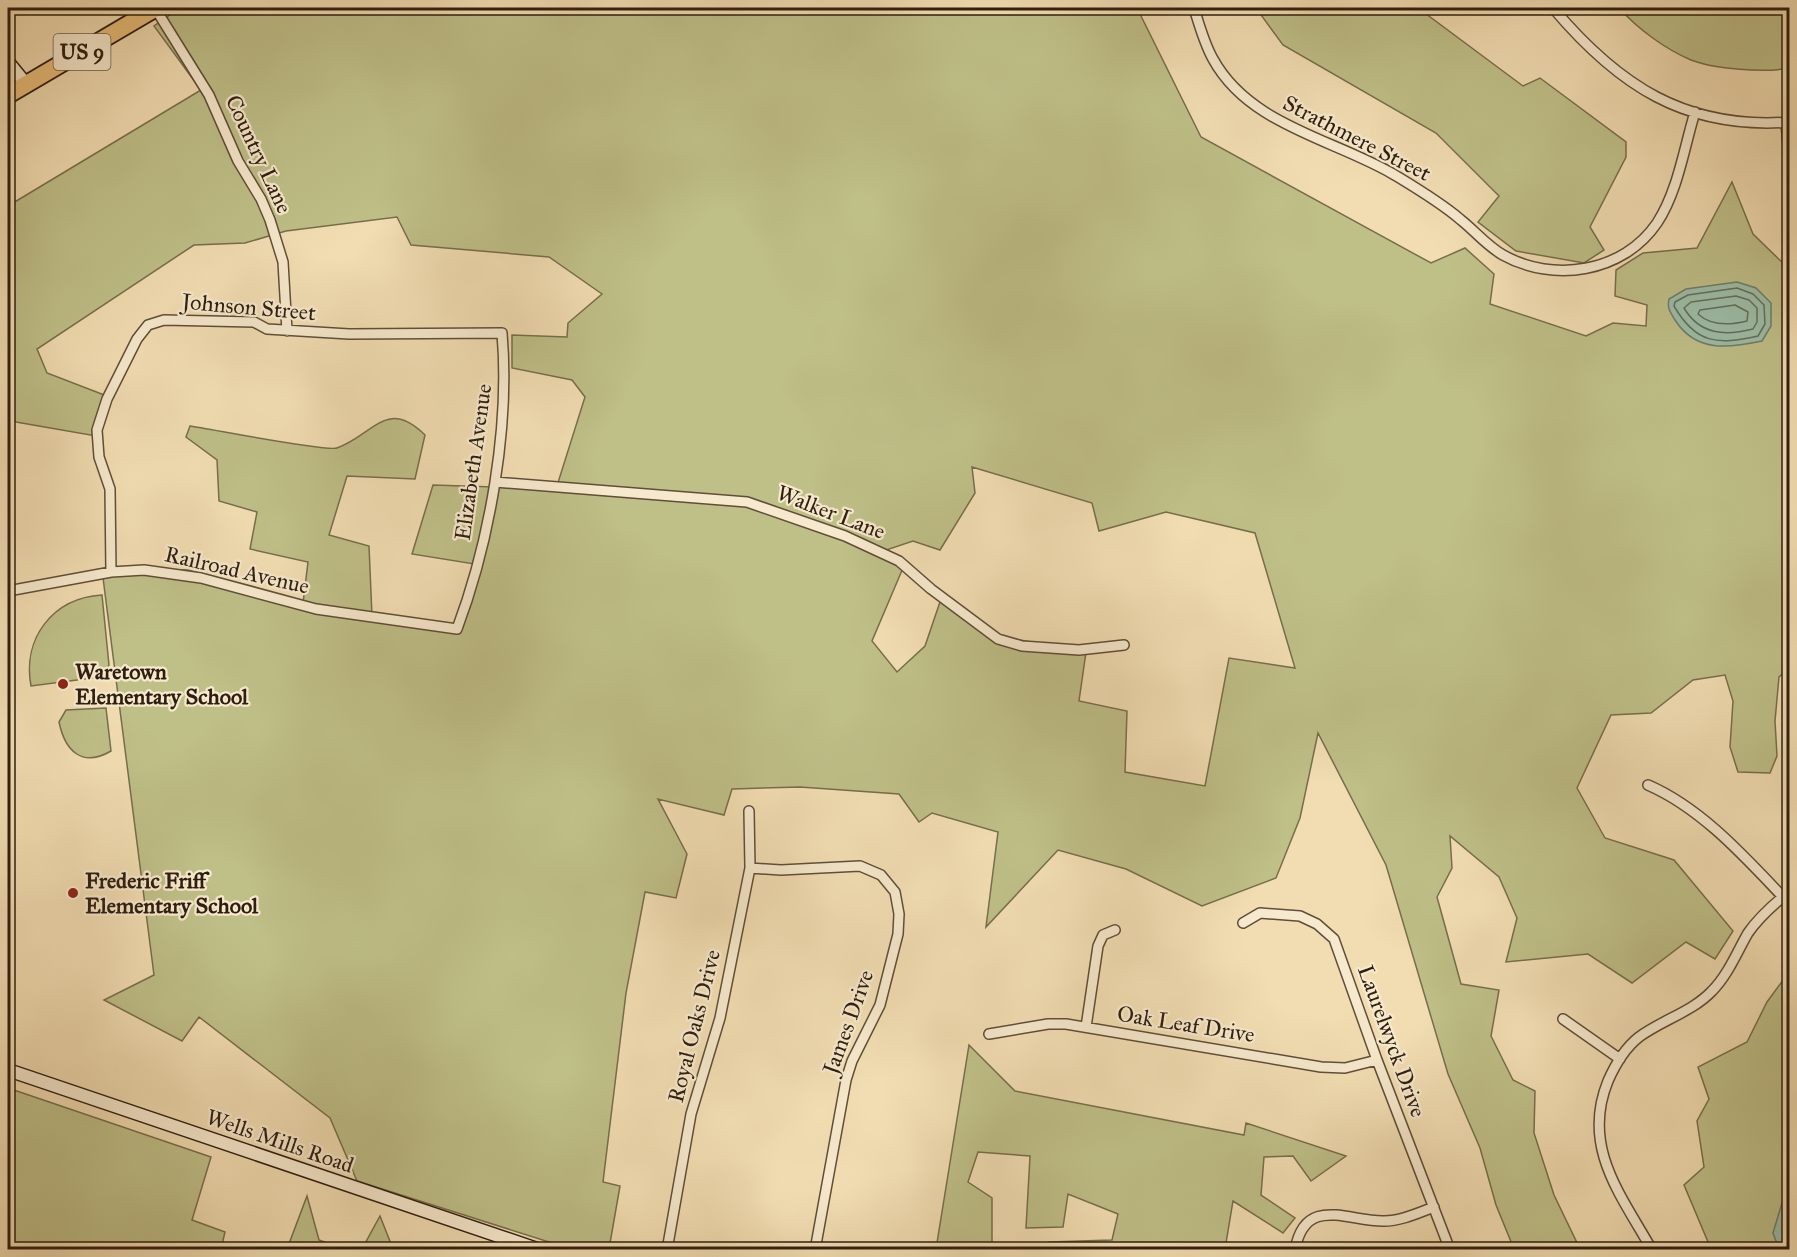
<svg xmlns="http://www.w3.org/2000/svg" width="1797" height="1257" viewBox="0 0 1797 1257" font-family="'IM FELL Great Primer',serif">
	<style>
		.green { fill: #bfbf88; stroke: #766e4c; stroke-width: 1.5; fill-rule: evenodd }
		.water { fill: #9cbda7; stroke: #707d6b; stroke-width: 1.5 }
		.lines { fill: none; stroke-linecap: round; stroke-linejoin: round }
		.shore { stroke: #656e5c; stroke-width: 1.5 }
		.street-casing { stroke: #5f4e38; stroke-width: 12 }
		.secondary-casing { stroke: #2e1e10; stroke-width: 15 }
		.highway-casing { stroke: #2e1e10; stroke-width: 20 }
		.street { stroke: #f7e9cd; stroke-width: 9 }
		.secondary { stroke: #f7e9cd; stroke-width: 12 }
		.highway { stroke: #e9be79; stroke-width: 16 }
		.poi-dot { fill: #8f2418; stroke: #f7e9cd; stroke-width: 2 }
		.labels { text-anchor: middle; dominant-baseline: central; stroke-width: 4.5; stroke-linejoin: round; paint-order: stroke }
		.shield { fill: #f7e9cd; stroke: #6a5b49; stroke-width: 1.5 }
		.shield-label { font-size: 21px; font-weight: bold; fill: #2e1e10 }
		.street-label { font-size: 22px; fill: #2e1e10; stroke: #f7e9cd }
		.poi-label { font-size: 22px; font-weight: bold; fill: #2e1e10; stroke: #f7e9cd; text-anchor: start }
	</style>
	<rect width="100%" height="100%" fill="#f2ddb2"/>
	<filter id="stains"><feTurbulence type="fractalNoise" baseFrequency=".00333" numOctaves="4"/><feColorMatrix values="0 0 0 0 .2 0 0 0 0 .09 0 0 0 0 .02 0 0 0 .5 -.17"/></filter>
	<radialGradient id="worn" r=".72"><stop offset=".6" stop-color="#630" stop-opacity="0"/><stop offset="1" stop-color="#630" stop-opacity=".3"/></radialGradient>
	<path class="green" d="M180,8h957l64,129 230,126 34,-15 29,26 -4,30 96,32 27,-13 33,3 1,-21 -32,-9 1,-26 27,-17 54,-5 35,-66 21,52 36,35 1,399 -11,9 -4,44 2,35 -7,17 -32,-1 -8,-25 3,-46 -8,-26 -32,5 -42,33 -40,2 -34,73 28,50 69,22 59,71 -18,28 -29,-17 -54,41 -44,-29 -82,8 11,-44 -18,-41 -49,-41 2,32 -15,29 24,87 38,6 -8,46 22,44 22,11 -1,42 20,62 26,54h-66l-18,-44 -16,-57 -32,-74 -62,-209 -68,-132 -18,85 -24,60 -74,28 -76,-37 -68,-19 -72,77 12,-95 -66,-19 -13,9 -20,-28 -99,-7 -68,2 -8,26 -66,-16 29,55 -11,44 -31,-6 -19,101 -23,189 17,4 -11,63h-38l-214,-68 -27,-63 -131,-101 -17,24 -78,-41 50,-25 -52,-405h86l115,33 5,-41 -58,-13 7,-37 -38,-11 -2,-41 -31,-23 4,-11c21,3 136,26 147,22 37,-13 49,-51 88,-13l-10,44 -68,-3 -18,59 40,11 3,70 86,13 17,-65 -63,-10 21,-69 123,4 29,-92 -13,-17 -60,-12v-33l55,2 1,-14 34,-29 -53,-37 -138,-12 -14,-28 -111,14 -41,12 -51,2 -157,104 10,24 65,25 -16,38 -80,-14 -8,-7v-209l193,-116 -47,-64zM972,467l120,36 7,28 67,-19 89,21 40,135 -66,-10 -24,128 -80,-14 2,-61 -48,-10 7,-49 -88,-16 -57,-37 -16,47 -28,26 -25,-31 31,-73 -17,-18 27,-9 27,9 35,-57z
		M1256,8h162l105,78 17,-8 86,64v15l-36,70 14,23 -20,13 -68,-12 -38,-29 21,-26 -63,-63 -153,-88z
		M1619,8h170v60c-24,5 -75,1 -98,-8 -26,-11 -53,-31 -72,-52z
		M102,595l7,70 -9,12 -69,9c-9,-48 22,-88 71,-91z
		M106,708l5,43c-29,17 -46,0 -52,-29l7,-12z
		M1789,972v277h-78l-27,-64 20,-18 -7,-46 12,-22 -11,-32 49,-25 20,-40z
		M969,1045l46,46 229,44 2,-12 100,33 -35,25 -18,-25 -29,1 -3,38 34,23 -12,15 -50,-32 -8,48 -178,1 2,-8 63,-2 6,-26 -50,-20 -5,33 -37,1 4,-72 -52,-4 -10,30 24,16v51h-56z
		M8,1088l203,69 -19,63 33,12 -4,17h-213z
		M307,1196l12,44 25,9h-57z
		M380,1216l13,33h-31z"/>
	<path class="water" d="M1737,282l19,6 15,15v23l-9,15c-33,7 -66,12 -87,-21 -5,-8 -8,-12 -6,-21l17,-10z
		M1789,1200v49h-10l-6,-16 9,-30z"/>
	<g class="lines">
		<path class="shore" d="M1737,288l16,6 11,11 1,19 -7,12c-41,9 -62,8 -84,-30l1,-4 13,-7z
			M1736,296l13,4 8,8v14l-4,7c-28,7 -53,6 -69,-21l7,-6z
			M1735,305l13,7 -1,9c-16,4 -36,5 -49,-7l2,-4z"/>
		<g class="street-casing">
			<path id="street" d="M155,8l54,87 29,66 23,38 9,21 13,42 4,69
				M1194,8c5,16 10,35 19,51 36,66 120,80 180,115 23,14 47,28 68,46 14,11 26,26 42,35 50,28 120,18 154,-32 21,-32 27,-75 38,-111
				M1553,8c65,77 132,122 237,114
				M1786,122l4,48
				M495,482l252,20 98,34 54,25 32,28 67,50 24,7 57,4 45,-5
				M8,591l103,-19 33,-2 57,8 115,31 141,20c33,-88 53,-203 45,-296l-153,1 -82,-5 -13,-7 -90,-2 -16,5 -11,14 -30,60 -10,31 2,27 11,32 1,83
				M1648,785c53,23 96,71 135,112
				M750,868l31,2 79,-4 21,9 14,17 4,22 -1,20 -18,71 -28,56 -6,19 -31,170
				M1243,923l17,-10 40,3 17,8 17,15 43,121 73,190
				M1563,1019l57,40
				M1086,1027l12,-81 5,-11 12,-5
				M989,1034l59,-10h18l255,43 24,1 32,-8
				M667,1250l24,-136 29,-96 30,-150 -1,-57
				M1295,1250c10,-56 54,-28 89,-29 17,0 34,-8 50,-14
				M1652,1250c-31,-55 -71,-103 -44,-169 7,-16 17,-33 31,-44 23,-17 53,-25 73,-46 16,-16 25,-39 36,-58 11,-16 27,-30 42,-42"/>
		</g>
		<g class="secondary-casing">
			<path id="secondary" d="M8,62l18,22
				M8,1070l532,180"/>
		</g>
		<g class="highway-casing">
			<path id="highway" d="M8,95l148,-87"/>
		</g>
		<use href="#street" class="street"/>
		<use href="#secondary" class="secondary"/>
		<use href="#highway" class="highway"/>
	</g>
	<g class="poi-dot">
		<circle cx="63" cy="684" r="6"/>
		<circle cx="73" cy="893" r="6"/>
	</g>
	<g class="labels">
		<rect class="shield" x="53.5" y="34" width="57" height="36" rx="4.5"/>
		<g class="shield-label">
			<text x="82" y="52">US 9</text>
		</g>
		<g class="street-label">
			<text transform="translate(1357 138) rotate(27)">Strathmere Street</text>
			<text transform="translate(259 154) rotate(65)">Country Lane</text>
			<text transform="translate(249 307) rotate(5)">Johnson Street</text>
			<text transform="translate(473 462) rotate(-82)">Elizabeth Avenue</text>
			<text transform="translate(831 512) rotate(21)">Walker Lane</text>
			<text transform="translate(237 570) rotate(13)">Railroad Avenue</text>
			<text transform="translate(848 1022) rotate(-70)">James Drive</text>
			<text transform="translate(1186 1024) rotate(9)">Oak Leaf Drive</text>
			<text transform="translate(694 1026) rotate(-76)">Royal Oaks Drive</text>
			<text transform="translate(1392 1041) rotate(70)">Laurelwyck Drive</text>
			<text transform="translate(280 1141) rotate(19)">Wells Mills Road</text>
		</g>
		<g class="poi-label">
			<text x="75" y="671">Waretown<tspan x="75" dy="25">Elementary School</tspan></text>
			<text x="85" y="880">Frederic Friff<tspan x="85" dy="25">Elementary School</tspan></text>
		</g>
	</g>
	<rect width="1797" height="1257" fill="none" stroke="#f2ddb2" stroke-width="30"/>
	<rect x="9" y="9" width="1779" height="1239" fill="none" stroke="#2e1e10" stroke-width="3"/>
	<rect x="15" y="15" width="1767" height="1227" fill="none" stroke="#2e1e10" stroke-width="1.5"/>
	<rect width="100%" height="100%" filter="url(#stains)"/>
	<rect width="100%" height="100%" fill="url(#worn)"/>
</svg>
